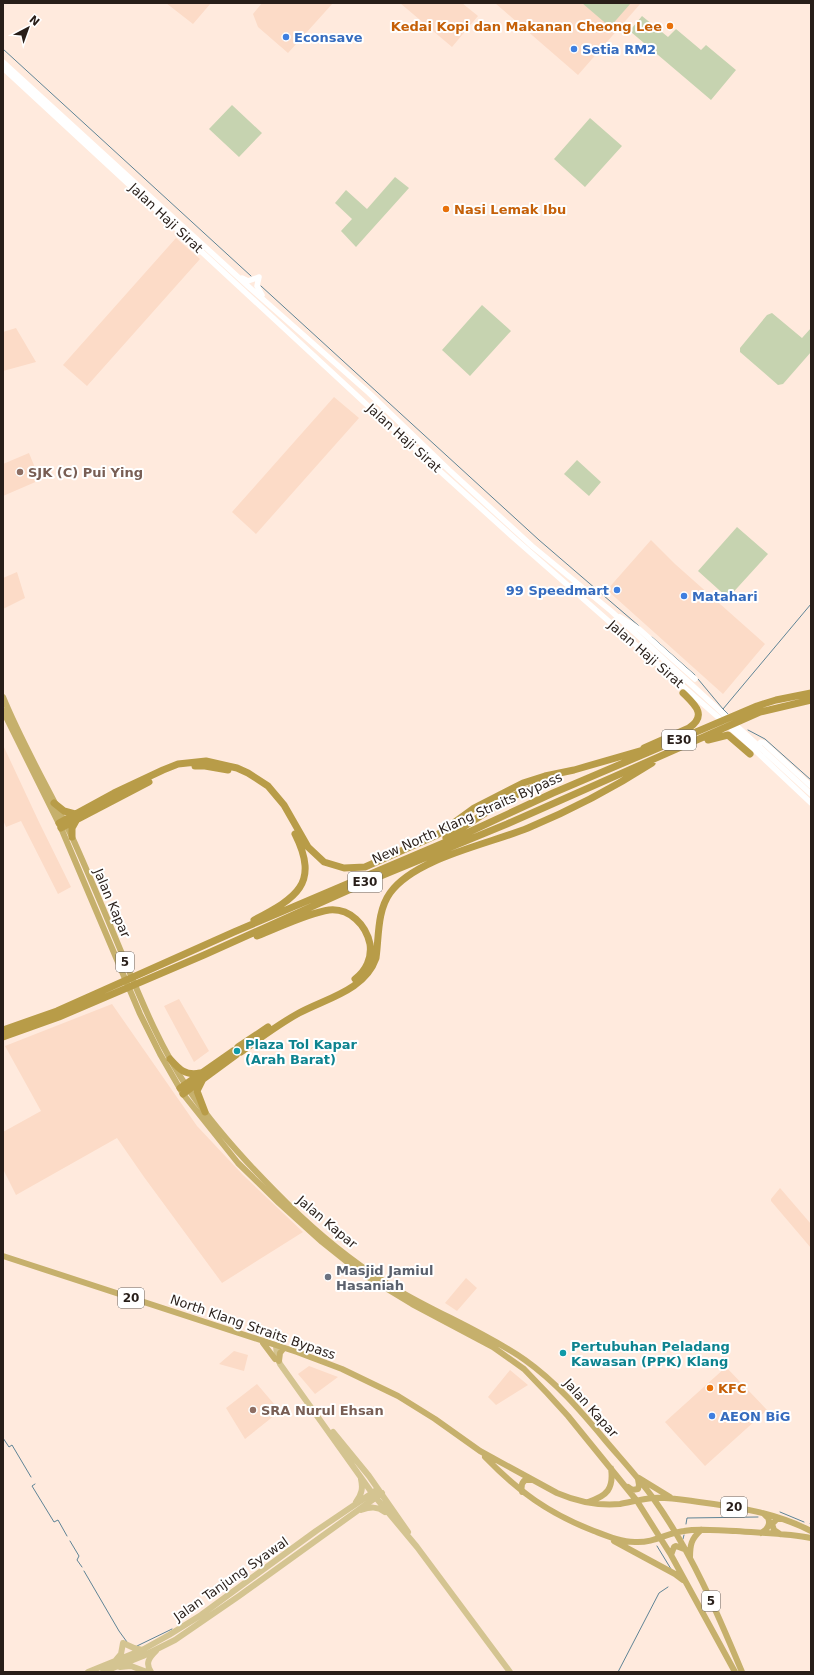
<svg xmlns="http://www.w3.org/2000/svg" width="814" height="1675" viewBox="0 0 814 1675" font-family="'DejaVu Sans',sans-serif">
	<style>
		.built { fill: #fcdbc7 }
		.green { fill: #c6d3b0 }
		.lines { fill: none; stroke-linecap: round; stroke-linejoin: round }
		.stream { stroke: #5f8496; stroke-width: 1 }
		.secondary { stroke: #fff; stroke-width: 5.5 }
		.primary { stroke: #d4c491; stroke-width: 6 }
		.trunk { stroke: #c6b06c; stroke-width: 6 }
		.motorway { stroke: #b89c48; stroke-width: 7 }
		.food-dot { fill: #e8710a; stroke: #fff; stroke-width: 1.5 }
		.shop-dot { fill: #3f7fe0; stroke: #fff; stroke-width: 1.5 }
		.education-dot { fill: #8d6e63; stroke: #fff; stroke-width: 1.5 }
		.culture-dot { fill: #0f9aa8; stroke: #fff; stroke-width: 1.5 }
		.worship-dot { fill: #6b7280; stroke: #fff; stroke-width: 1.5 }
		.labels { text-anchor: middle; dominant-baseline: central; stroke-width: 4; stroke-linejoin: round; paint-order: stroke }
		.shield { fill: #fff; stroke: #68625e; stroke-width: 1 }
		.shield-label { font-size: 12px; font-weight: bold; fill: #281e19 }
		.food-label { font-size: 13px; font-weight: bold; fill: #c56008; stroke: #fff; text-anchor: start }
		.shop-label { font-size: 13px; font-weight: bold; fill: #366cbe; stroke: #fff; text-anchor: start }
		.street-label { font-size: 13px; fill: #281e19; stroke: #fff }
		.education-label { font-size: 13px; font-weight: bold; fill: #785e54; stroke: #fff; text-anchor: start }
		.culture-label { font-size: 13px; font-weight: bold; fill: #0d838f; stroke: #fff; text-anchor: start }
		.worship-label { font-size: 13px; font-weight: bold; fill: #5b616d; stroke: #fff; text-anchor: start }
	</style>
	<rect width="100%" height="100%" fill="#ffeadd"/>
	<path class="built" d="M166,3h45l-18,21z
		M262,3h71l-45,50 -30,-26 -5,-13z
		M400,3h62l16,13 -26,31z
		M495,3h146l-63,72z
		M176,238l24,21 -113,127 -24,-21z
		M16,328l20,34 -33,9v-39z
		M334,397l25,21 -103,116 -24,-22z
		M29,453l11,27 -37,16v-32z
		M651,540l24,24 90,80 -42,50 -116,-104z
		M17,572l8,26 -22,11v-31z
		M3,745l36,77 32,65 -13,7 -37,-73 -15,6 -3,-7z
		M179,999l30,52 -15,11 -30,-56z
		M112,1004l85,122 46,49 60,57 -81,51 -78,-106 -27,-39 -101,57 -13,-26v-37l38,-21 -36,-65z
		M780,1188l31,36v24l-40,-47v-2z
		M466,1278l11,10 -20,23 -12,-8z
		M234,1351l14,4 -4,16 -25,-7z
		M309,1366l29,11 -23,17 -17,-20z
		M726,1367l41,43 -62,56 -40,-44z
		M510,1370l18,15 -32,20 -8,-8z
		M257,1384l23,27 -35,28 -19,-31z"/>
	<path class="green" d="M582,3h49l-21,24z
		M642,16l26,21 8,-8 25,21 5,-5 30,25 -25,30 -80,-68 1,-4z
		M232,105l30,28 -23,24 -30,-28z
		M590,118l32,28 -37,41 -31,-28z
		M395,177l14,11 -53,59 -15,-16 11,-12 -17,-16 11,-13 21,19z
		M482,305l29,26 -41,45 -28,-26z
		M772,313l30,25 9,-10v24l-28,32 -5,1 -38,-33v-4l27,-33z
		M577,460l24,22 -12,14 -25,-22z
		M737,527l31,27 -40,44 -30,-27z"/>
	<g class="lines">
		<path class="stream" d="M3,49l248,227
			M261,286l278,254 100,86
			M652,637l43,38
			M698,679l25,30 88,-105
			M723,709l5,5
			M748,730l17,9 46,41
			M3,1438l6,9 3,-2 19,32
			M35,1484l-3,2 22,36 4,-2 9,16
			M780,1512l24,10
			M686,1524l1,-6 71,-1
			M810,1524l1,1
			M683,1539l1,-4
			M70,1541l9,15 -2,4 5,7
			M657,1546l14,23
			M84,1571l35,60 8,11
			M137,1646l35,-17
			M618,1672l41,-79 9,-6"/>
		<path class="secondary" d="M3,62l246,225 120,106 80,77 83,76 79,65 200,183
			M3,68l377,349 135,122 228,200 68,64
			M259,277l-2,9 5,9
			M242,278l6,3 11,-4
			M620,617l19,12 56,50
			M757,746l4,-4 3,1 47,43"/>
		<path class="primary" d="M276,1346l1,10 3,8 92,129 45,54 93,125
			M333,1432l36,44 39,56
			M356,1502c6,-8 7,-14 5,-23
			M361,1510c9,-3 16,-4 24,2
			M116,1660l5,-6 2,-11 11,5 8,2
			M120,1667l11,-1 16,6
			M88,1672l54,-22 27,-15 32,-20 115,-84 62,-42
			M103,1672l40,-16 32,-16 64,-44 143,-103
			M151,1672c-6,-9 -2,-14 5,-21"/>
		<path class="trunk" d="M3,697c20,49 47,94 70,142 18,40 35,81 52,122 18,44 37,89 64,129 25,37 55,70 86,101 38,39 81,75 128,102 40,23 83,40 122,67 31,22 55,50 80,80 16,19 34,38 48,58 38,53 64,114 89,174
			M3,711l58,117 79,186 20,40 23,40 55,69 41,40 43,39 30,24 22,15 38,23 81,43 31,22 23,24 21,23 69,85 34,54 64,117
			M3,1256l294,96 45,17 56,27 37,23 45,32 77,42c21,9 41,13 63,11 11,-2 22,-5 33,-6 15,-1 31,2 46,4 39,5 77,11 112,29
			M263,1343l12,16
			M279,1361l1,-8 4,-5
			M485,1457c34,35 63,56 109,74 13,5 27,11 41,11 20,1 31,-9 49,-11 17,-3 35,0 52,0 24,2 51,2 75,7
			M639,1478l31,19
			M628,1487l4,3 6,-1 1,-4 -1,-6
			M522,1492c-1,-5 -1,-9 3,-12h7
			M588,1502c19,-6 26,-13 23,-34
			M761,1533c6,-3 10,-9 7,-15l-4,-4
			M780,1534l-6,-4 -2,-6 5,-5h5
			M614,1541l61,33 8,6
			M671,1555l3,-8 2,-1 8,3
			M690,1558c0,-13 1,-19 11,-28"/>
		<path class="motorway" d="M708,740l20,-5 22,19
			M644,748l45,-20c19,-13 5,-24 -6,-35
			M195,766h10l23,4
			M54,803l10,8 11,3
			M59,823l55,-30 49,-23 15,-6 28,-3 31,7 11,5 20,13 16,19 24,42 16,15 20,6 21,-1 72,-32 37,-27 49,-25 22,-7 29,-6 76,-22
			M61,828l88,-46
			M72,837v-9l5,-9
			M446,838l63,-40 47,-21
			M254,920c42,-22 66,-36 41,-86
			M257,936c21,-8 51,-23 72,-26 21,-2 37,15 41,34 2,14 -4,27 -15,35
			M3,1030l54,-19 177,-79 233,-99 86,-40 204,-87 19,-6 35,-7
			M3,1037l56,-20 145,-62 167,-75 136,-56 253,-112 51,-12
			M238,1047l30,-20
			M241,1052c19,-14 38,-28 58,-39 28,-15 66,-23 77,-55 3,-21 1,-47 14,-65 25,-35 99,-49 138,-65 43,-18 85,-40 124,-65
			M170,1059c9,10 15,17 30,14
			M202,1081l-5,10 8,21
			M180,1088l53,-37
			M183,1094l53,-39"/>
	</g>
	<g class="food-dot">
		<circle cx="670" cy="26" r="4"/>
		<circle cx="446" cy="209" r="4"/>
		<circle cx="710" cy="1388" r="4"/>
	</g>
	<g class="shop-dot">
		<circle cx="286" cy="37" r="4"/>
		<circle cx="574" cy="49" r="4"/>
		<circle cx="617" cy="590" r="4"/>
		<circle cx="684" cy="596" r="4"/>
		<circle cx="712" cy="1416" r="4"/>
	</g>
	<g class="education-dot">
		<circle cx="20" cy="472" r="4"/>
		<circle cx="253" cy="1410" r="4"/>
	</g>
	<g class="culture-dot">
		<circle cx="237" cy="1051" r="4"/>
		<circle cx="563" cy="1353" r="4"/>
	</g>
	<circle class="worship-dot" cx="328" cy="1277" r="4"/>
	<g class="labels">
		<g class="shield">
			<rect x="662" y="730" width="34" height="20" rx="3"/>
			<rect x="348" y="872" width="34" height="20" rx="3"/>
			<rect x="116" y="952" width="18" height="20" rx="3"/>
			<rect x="118" y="1288" width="26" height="20" rx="3"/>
			<rect x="721" y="1497" width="26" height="20" rx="3"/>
			<rect x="702" y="1591" width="18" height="20" rx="3"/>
		</g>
		<g class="shield-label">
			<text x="679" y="740">E30</text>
			<text x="365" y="882">E30</text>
			<text x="125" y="962">5</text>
			<text x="131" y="1298">20</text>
			<text x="734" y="1507">20</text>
			<text x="711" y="1601">5</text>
		</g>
		<g class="food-label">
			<text x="662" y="26" text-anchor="end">Kedai Kopi dan Makanan Cheong Lee</text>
			<text x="454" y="209">Nasi Lemak Ibu</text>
			<text x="718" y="1388">KFC</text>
		</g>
		<g class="shop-label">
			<text x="294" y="37">Econsave</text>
			<text x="582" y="49">Setia RM2</text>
			<text x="609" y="590" text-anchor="end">99 Speedmart</text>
			<text x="692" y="596">Matahari</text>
			<text x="720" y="1416">AEON BiG</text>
		</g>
		<g class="street-label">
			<text transform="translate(166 218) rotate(43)">Jalan Haji Sirat</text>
			<text transform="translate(404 438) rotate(42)">Jalan Haji Sirat</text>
			<text transform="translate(646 654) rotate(41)">Jalan Haji Sirat</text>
			<text transform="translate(467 818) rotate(-24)">New North Klang Straits Bypass</text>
			<text transform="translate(112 903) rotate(67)">Jalan Kapar</text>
			<text transform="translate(327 1222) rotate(40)">Jalan Kapar</text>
			<text transform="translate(253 1327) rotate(19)">North Klang Straits Bypass</text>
			<text transform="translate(591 1408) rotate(48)">Jalan Kapar</text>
			<text transform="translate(231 1579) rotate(-35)">Jalan Tanjung Syawal</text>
		</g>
		<g class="education-label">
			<text x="28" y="472">SJK (C) Pui Ying</text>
			<text x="261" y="1410">SRA Nurul Ehsan</text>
		</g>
		<g class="culture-label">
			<text x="245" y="1044">Plaza Tol Kapar<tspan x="245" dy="15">(Arah Barat)</tspan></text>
			<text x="571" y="1346">Pertubuhan Peladang<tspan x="571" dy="15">Kawasan (PPK) Klang</tspan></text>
		</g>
		<g class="worship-label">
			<text x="336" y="1270">Masjid Jamiul<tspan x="336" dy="15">Hasaniah</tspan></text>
		</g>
	</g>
	<rect width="814" height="1675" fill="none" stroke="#281e19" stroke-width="8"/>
	<g transform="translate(28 28) rotate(41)" stroke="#ffffff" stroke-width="3" paint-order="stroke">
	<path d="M0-3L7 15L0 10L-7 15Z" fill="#281e19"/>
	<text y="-6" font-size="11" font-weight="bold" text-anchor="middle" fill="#281e19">N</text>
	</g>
</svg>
